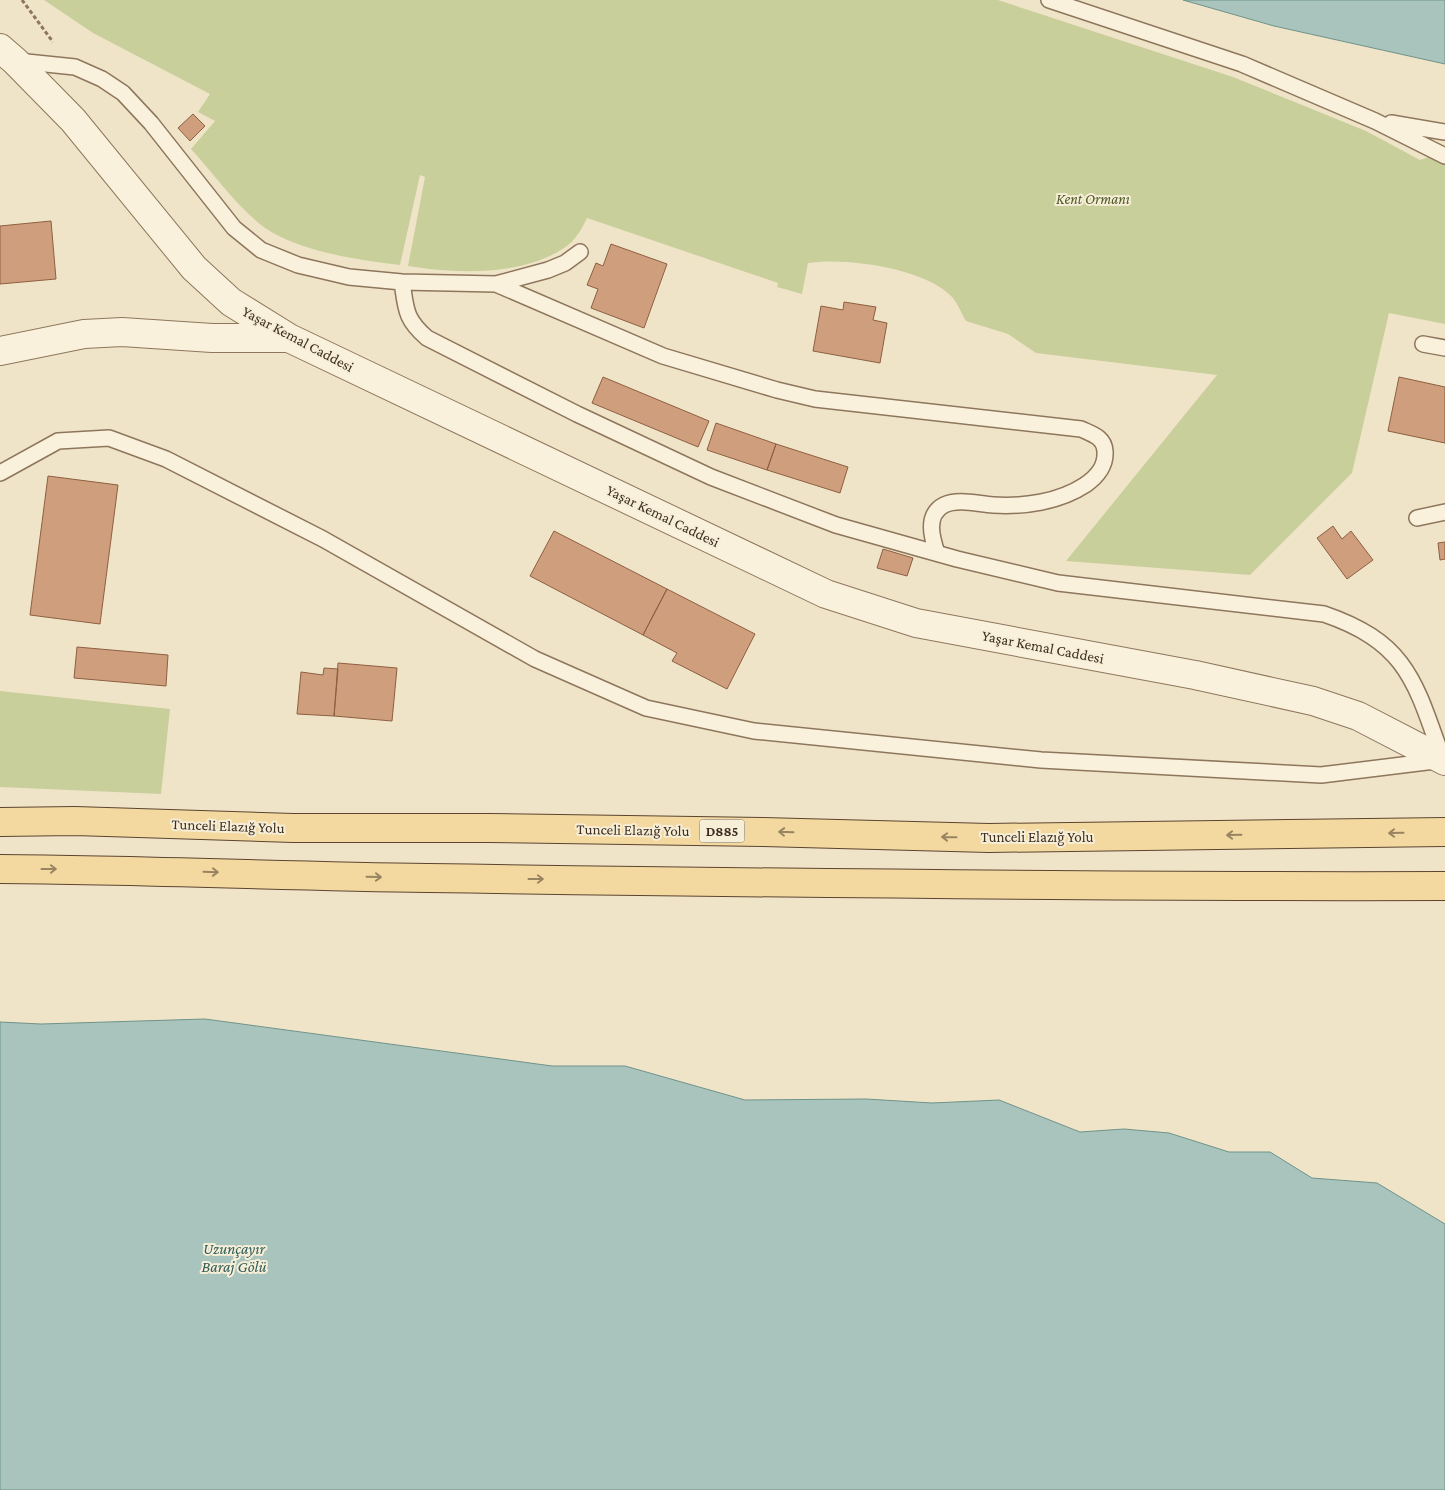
<svg xmlns="http://www.w3.org/2000/svg" width="1445" height="1490" viewBox="0 0 1445 1490" font-family="'Crimson Pro',serif">
	<style>
		.green { fill: #c9cf9b }
		.water { fill: #a9c4bc; stroke: #6f938a }
		.building { fill: #cf9f7d; stroke: #8d5f41 }
		.lines { fill: none; stroke-linecap: round; stroke-linejoin: round }
		.lane-casing { stroke: #8d765c; stroke-width: 18 }
		.street-casing { stroke: #8d765c; stroke-width: 30 }
		.primary-casing { stroke: #5b4430; stroke-width: 30 }
		.path { stroke: #8d765c; stroke-width: 3; stroke-dasharray: 4 2.5; stroke-linecap: butt }
		.lane { stroke: #faf1dc; stroke-width: 15 }
		.street { stroke: #faf1dc; stroke-width: 28 }
		.primary { stroke: #f3d9a0; stroke-width: 28 }
		.oneway { stroke: #988460 }
		.labels { text-anchor: middle; dominant-baseline: central; stroke-width: 4; stroke-linejoin: round; paint-order: stroke }
		.shield { fill: #f7eed8; stroke: #756857; stroke-width: 1 }
		.shield-label { font-size: 14px; font-weight: bold; fill: #3d2e20 }
		.park-label { font-size: 15px; font-style: italic; fill: #4d5a26; stroke: #f7eed8 }
		.street-label { font-size: 15px; fill: #3d2e20; stroke: #f7eed8 }
		.water-label { font-size: 16px; font-style: italic; fill: #2f5d5a; stroke: #f7eed8 }
	</style>
	<rect width="100%" height="100%" fill="#f0e4c8"/>
	<path class="green" d="M44,0h954l235,77 133,54 54,29 25,-9v173l-56,-11 -37,160 -102,102 -184,-14 151,-186 -181,-22 -28,-19 -42,-13c-5,-8 -9,-20 -16,-26 -27,-27 -105,-38 -142,-32l-6,31 -25,-7 1,-4 -191,-65c-6,12 -11,22 -23,30 -42,28 -108,26 -156,18l17,-89 -5,-2 -20,90c-42,-5 -105,-14 -139,-40 -26,-21 -47,-51 -70,-76l24,-28 -17,-9 12,-18 -117,-61z
		M0,691l170,18 -9,85 -161,-7z"/>
	<path class="water" d="M1183,0h262v64l-171,-38z
		M205,1019l347,47h73l120,34 121,-1 66,4 67,-3 81,32 44,-3 45,4 60,19h41l42,26 65,5 68,41v266h-1445v-468l41,2z"/>
	<path class="building" d="M193,114l12,12 -15,15 -12,-13z
		M51,221l5,58 -56,5v-58z
		M611,244l56,20 -23,64 -53,-20 7,-19 -11,-4 9,-22 7,3z
		M844,302l32,5 -3,13 14,3 -7,40 -67,-12 8,-45 22,4z
		M603,377l106,44 -11,26 -106,-44z
		M1399,377l46,10v56l-57,-12z
		M716,423l60,21 -9,26 -60,-20z
		M776,444l72,23 -8,26 -73,-23z
		M48,476l70,9 -18,139 -70,-9z
		M1333,526l9,13 9,-8 22,29 -26,19 -30,-41z
		M554,531l113,58 -24,46 -113,-59z
		M1445,542v17l-5,1 -2,-17z
		M883,549l30,9 -6,18 -30,-8z
		M667,589l88,45 -28,55 -55,-28 5,-8 -34,-18z
		M77,647l91,8 -2,31 -92,-8z
		M338,663l59,5 -5,53 -58,-5z
		M324,668l14,1 -4,47 -37,-2 4,-42 22,3z"/>
	<g class="lines">
		<g class="lane-casing">
			<path id="lane" d="M1049,0l193,64 133,57 70,35
				M17,61l58,6 27,12 21,14 28,30 83,105 27,22 37,15 51,12 53,5 94,2 52,-14 17,-7 15,-11
				M1391,123l54,9
				M496,284l167,72 114,34 38,9 266,30c11,5 23,8 24,22 1,15 -7,25 -20,34 -26,17 -61,22 -92,20 -15,-1 -35,-7 -49,0 -19,10 -12,33 -7,48
				M1423,344l22,4
				M0,473l58,-32 51,-3 57,21 157,80 212,120 111,49 108,23 287,29 280,15 122,-15c-28,-78 -35,-117 -119,-146l-266,-31 -101,-24 -121,-34 -125,-48 -134,-63 -150,-76c-22,-19 -21,-29 -25,-56
				M1417,518l28,-6"/>
		</g>
		<g class="street-casing">
			<path id="street" d="M0,48l15,13 58,59 121,148 37,34 58,36 537,256 90,29 279,52 118,26 45,15 87,45
				M0,351l84,-17 38,-2 90,6h77"/>
		</g>
		<g class="primary-casing">
			<path id="primary" d="M0,822l75,-1 218,7h196l274,4 226,6 456,-6
				M0,869c143,1 285,7 428,9 339,5 678,9 1017,8"/>
		</g>
		<path class="path" d="M22,0l31,42"/>
		<use href="#lane" class="lane"/>
		<use href="#street" class="street"/>
		<use href="#primary" class="primary"/>
	</g>
	<defs><path id="oneway-shaft" d="M-6 0H5M1.5-3L5.5 0L1.5 3" fill="none" stroke-width="1.6" stroke-linecap="round" stroke-linejoin="round" transform="scale(1.25)"/></defs>
	<g class="oneway">
		<use href="#oneway-shaft" transform="translate(786 832) rotate(-178)"/>
		<use href="#oneway-shaft" transform="translate(1396 833) rotate(179)"/>
		<use href="#oneway-shaft" transform="translate(1234 835) rotate(179)"/>
		<use href="#oneway-shaft" transform="translate(949 837) rotate(-179)"/>
		<use href="#oneway-shaft" transform="translate(49 869)"/>
		<use href="#oneway-shaft" transform="translate(211 872) rotate(2)"/>
		<use href="#oneway-shaft" transform="translate(374 877) rotate(1)"/>
		<use href="#oneway-shaft" transform="translate(536 879)"/>
	</g>
	<g class="labels">
		<rect class="shield" x="699.5" y="819.5" width="45" height="23" rx="4"/>
		<g class="shield-label">
			<text x="722" y="831">D885</text>
		</g>
		<g class="park-label">
			<text x="1093" y="199">Kent Ormanı</text>
		</g>
		<g class="street-label">
			<text transform="translate(298 339) rotate(28)">Yaşar Kemal Caddesi</text>
			<text transform="translate(663 516) rotate(26)">Yaşar Kemal Caddesi</text>
			<text transform="translate(1043 647) rotate(11)">Yaşar Kemal Caddesi</text>
			<text transform="translate(228 826) rotate(2)">Tunceli Elazığ Yolu</text>
			<text transform="translate(633 830) rotate(1)">Tunceli Elazığ Yolu</text>
			<text x="1037" y="837">Tunceli Elazığ Yolu</text>
		</g>
		<g class="water-label">
			<text x="234" y="1248">Uzunçayır<tspan x="234" dy="18">Baraj Gölü</tspan></text>
		</g>
	</g>
</svg>
